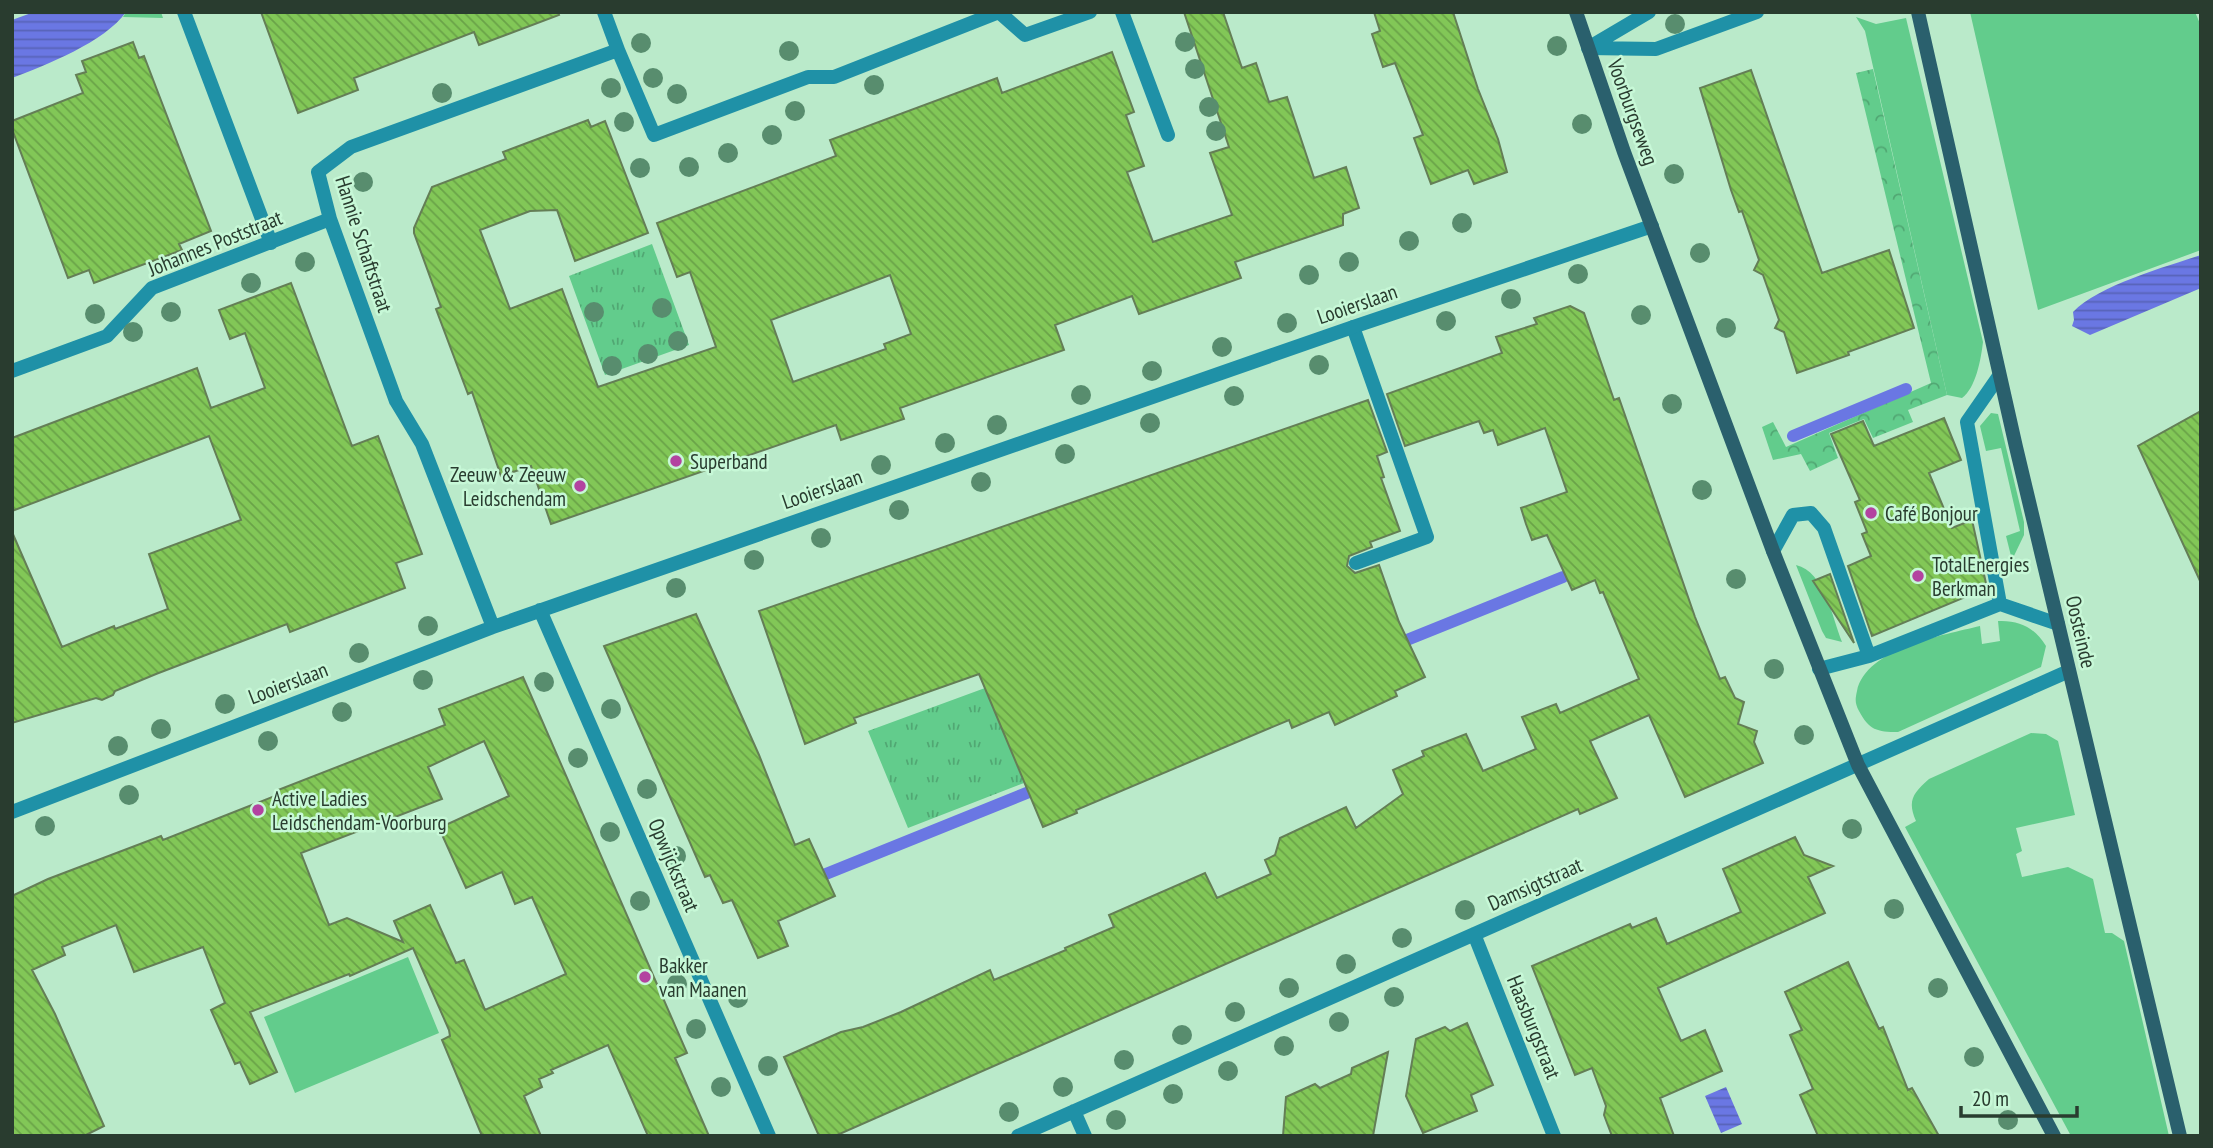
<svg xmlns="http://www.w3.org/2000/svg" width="2213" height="1148" viewBox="0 0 2213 1148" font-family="'PT Sans Narrow',sans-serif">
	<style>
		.green { fill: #62cc8c }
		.forest { fill: url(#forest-crowns) }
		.park { fill: url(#park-tufts) }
		.water { fill: url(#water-rules) }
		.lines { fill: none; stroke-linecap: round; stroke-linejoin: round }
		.stream { stroke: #6a77e3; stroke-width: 12 }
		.building { fill: url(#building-back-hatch); stroke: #647e56; stroke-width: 2; fill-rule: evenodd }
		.lane { stroke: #1f91a7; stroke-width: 14 }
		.street { stroke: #1f91a7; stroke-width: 14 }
		.secondary { stroke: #2a606d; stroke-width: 14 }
		.tree { fill: #588d6e }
		.poi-dot { fill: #b343a0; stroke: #c7f8d7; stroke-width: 2.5 }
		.labels { text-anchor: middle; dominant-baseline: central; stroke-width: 5; stroke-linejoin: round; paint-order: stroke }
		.street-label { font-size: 21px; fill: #293c2f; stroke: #c7f8d7 }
		.poi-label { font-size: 21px; fill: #293c2f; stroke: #c7f8d7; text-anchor: start }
	</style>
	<defs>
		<pattern id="forest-crowns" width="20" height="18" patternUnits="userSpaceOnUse" patternTransform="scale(1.75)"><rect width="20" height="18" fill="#62cc8c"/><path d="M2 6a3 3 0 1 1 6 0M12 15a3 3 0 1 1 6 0" fill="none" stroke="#51a773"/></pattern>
		<pattern id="park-tufts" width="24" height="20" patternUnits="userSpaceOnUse" patternTransform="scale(1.75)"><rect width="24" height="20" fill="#62cc8c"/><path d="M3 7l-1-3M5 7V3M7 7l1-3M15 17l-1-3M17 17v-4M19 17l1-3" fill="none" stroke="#51a773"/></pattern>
		<pattern id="water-rules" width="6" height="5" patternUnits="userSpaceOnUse" patternTransform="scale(1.75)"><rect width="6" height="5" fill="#6a77e3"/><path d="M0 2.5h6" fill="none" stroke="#5763b8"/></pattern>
		<pattern id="building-back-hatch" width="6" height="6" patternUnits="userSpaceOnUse" patternTransform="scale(1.75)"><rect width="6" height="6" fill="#82c757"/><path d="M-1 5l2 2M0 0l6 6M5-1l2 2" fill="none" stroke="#6aa348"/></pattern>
	</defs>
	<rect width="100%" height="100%" fill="#baeaca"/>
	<path class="green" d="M1970,12h225l6,14v224l-163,60z
		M1856,17l20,7 30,-6 77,324c-2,17 -7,46 -21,56l-15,-3 -82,-364z
		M1991,413l7,1 26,108v13l-12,25 -6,-24 14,-5 -19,-83 -15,3 -6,-25z
		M1796,565c29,7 36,52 46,77l-16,-4 -4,-7z
		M1998,621c22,-1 37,7 48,25l-5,21 -143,65c-21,0 -29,-2 -39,-21 -4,-8 -4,-11 -2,-20 9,-43 87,-56 123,-65l2,18 18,-3z
		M2031,733l15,1 12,7 17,74 -59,13 6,23 -6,3 6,23 46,-10 25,12 12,54h7l12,8 45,195h-98l-166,-309 11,-6c-9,-20 -3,-28 13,-42z
		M408,957l31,76 -144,60 -31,-76z"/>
	<path class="forest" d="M126,12h35l2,6 -40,-1z
		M1873,69l74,326 -39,15 5,12 -40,16 -9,-19 -35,14 9,25 -28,13 -9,-17 -28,6 -11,-33 11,-5 13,25 145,-64 -75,-310z"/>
	<path class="park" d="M652,244l37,101 -84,30 -36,-99z
		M985,688l39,95 -116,45 -40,-97z"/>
	<path class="water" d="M34,12h92c-21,30 -80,53 -114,66v-58z
		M2201,255v33l-111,47 -18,-9 2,-6 -1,-8c26,-27 92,-45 128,-57z
		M1726,1087l16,37 -21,9 -16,-37z"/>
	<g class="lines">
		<path class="stream" d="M1793,436l113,-47
			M1392,646l171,-69
			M811,880l233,-94"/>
	</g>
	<path class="building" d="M261,12h297l1,3 -80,30 -5,-13 -120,46 4,12 -60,23z
		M1184,12h39l19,56 14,-5 13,39 18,-5 27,81 32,-11 13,41 -16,6v11l-108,37 6,16 -102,36 -7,-18 -77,29 9,25 -164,58 4,11 -63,21 -5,-15 -285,99 -20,-58 -30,10 -29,-84 -4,2 -32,-85 5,-2 -27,-74v-5l18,-41 74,-28 -3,-7 85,-32 3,7 14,-6 43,112 -73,28 -18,-51 -27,1 -50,19 30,79 52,-20 36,98 118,-40 -26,-75 -13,5 -20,-54 179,-67 -6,-16 167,-62 5,15 110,-41 22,60 -8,3 18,51 -17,6 26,70 79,-27 -22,-62 19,-6zM890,275l21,59 -27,10 2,5 -93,33 -22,-62z
		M1374,12h79l25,77 20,50 9,33 -33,12 -6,-14 -37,14 -17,-46 9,-3 -28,-72 -12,4 -11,-33 8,-3z
		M133,42l6,16 5,-2 67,175 -32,13 3,6 -88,33 -5,-13 -21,8 -56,-149v-8l71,-28 -7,-18 10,-3 -4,-11z
		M1751,70l71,203 67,-23 25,78 -66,24 1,3 -52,18 -13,-41 -9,-4 4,-8 -16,-45 -9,-5 5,-10 -17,-49 -3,1 -8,-22 -31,-102z
		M291,283l61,163 26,-10 44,118 -26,9 9,25 -115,44 -3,-8 -131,50 -41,17 -2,4 -11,5 -6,-2 -84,25v-191l50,115 52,-21 1,3 53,-20 -19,-55 92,-34 -32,-84 -197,75v-73l185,-70 14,40 54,-20 -20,-55 -15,6 -11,-29z
		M1570,306l14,7 30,87 5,-2 76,219 25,62 5,-2 10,21 9,4 -6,22 19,7 -3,11 9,21 -78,34 -36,-82 -59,26 27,57 -37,16 -2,-5 -743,327h-16l-35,-79 57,-25 22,-5 38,-15 89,-42 4,10 72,-30 -1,-2 49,-21 -5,-12 96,-42 12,25 54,-24 -6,-14 10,-5 5,-17 66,-31 10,21 47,-34 -10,-24 31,-14 -2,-5 44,-17 17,37 53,-22 -14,-32 34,-13 4,9 79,-34 -36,-87 -3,1 -5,-13 -23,10 -25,-55 -15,5 -6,-16 -5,-16 46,-16 -22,-64 -47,17 -5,-15 -9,3 -5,-12 -74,25 -18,-52 115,-41 -6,-16 41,-13 -3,-6z
		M1368,400l19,52 -10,4 7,21 -3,1 19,53 -30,11 2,5 -23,9 -2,10 8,7 24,-8 20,57 26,55 -30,14 2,5 -62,29 -6,-13 -37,16 -3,-8 -213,90 1,3 -34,14 -64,-153 -125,44 2,5 -51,21 -46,-133z
		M2201,411v172l-63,-137z
		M1944,418l17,42 -32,13 23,55 20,-8 15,68 -115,48 -24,-70 23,-10 -9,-22 5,-2 -12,-30 5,-2 -29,-66 32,-13 11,25z
		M1830,574l24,69 -41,-62z
		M696,614l63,141 36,90 14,-6 26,57 -57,25 10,25 -30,12 -26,-58 -9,3 -13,-28 -5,2 -101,-231z
		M523,677l164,376 -12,5 34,78h-61l-40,-91 -57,25 2,3 -14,6 3,8 -18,9 17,40h-59l-40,-96 8,-4 -1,-6 -36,-82 -63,28 -1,-2 -99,38 27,60 -27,12 -10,-22 -5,2 -24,-54 14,-7 -22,-56 -69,25 -18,-47 -54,22 3,8 -33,15 23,44 49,112 -20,10h-72v-240l36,-17 113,-43 2,4 117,-46 -2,-4 167,-65 -6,-16zM484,741l25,55 -70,32 27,60 36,-16 13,32 17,-7 34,77 -81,36 -21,-50 -8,3 -26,-58 -36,16 9,21 -56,-24 -18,7 -28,-72 141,-54 -14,-32z
		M1795,837l9,18 29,11 -25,11 17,36 -167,75 23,53 24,-11 17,41 -62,27 14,38h-62l-8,-21 2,-9 -14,-38 -17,7 -43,-109 98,-42 2,4 24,-10 11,26 74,-32 -18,-43z
		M1848,962l31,67 4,-2 25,63 4,-2 27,48h-121l-18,-41 13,-6 -23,-54 12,-5 -17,-38z
		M1467,1023l26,62 -22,10 6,16 -54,22 -17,-37 10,-57 29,-12 5,4z
		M1388,1052l-15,84h-90l3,-39 29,-13 5,4 31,-14 1,-6z"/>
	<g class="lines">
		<path class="lane" d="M1353,327l74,210 -71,26
			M1999,376l-32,46 33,182
			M1773,551l20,-36 18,-2 13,15 45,128
			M1819,669l50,-13 131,-52 58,20"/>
		<path class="street" d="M184,12l87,231
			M1122,12l46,123
			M1000,13l25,22 65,-23
			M1588,48l68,1 101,-37
			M1588,48l61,-36
			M618,50l36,85 154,-58h26l165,-65
			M12,371l95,-35 45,-48 178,-69
			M540,610l229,526
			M493,627l-71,-183 -26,-43 -66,-182 -12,-47 33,-25 267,-97 -14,-38
			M12,812l481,-185 860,-300 299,-101
			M1474,934l80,202
			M1074,1111l11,25
			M1018,1136l1051,-465"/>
		<path class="secondary" d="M1576,12l48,140 149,399 85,214 196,371
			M1918,12l98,435 164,689"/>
	</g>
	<g class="tree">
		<circle cx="1675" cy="24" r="10"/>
		<circle cx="1185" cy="42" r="10"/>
		<circle cx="641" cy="43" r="10"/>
		<circle cx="1557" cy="46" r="10"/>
		<circle cx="789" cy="51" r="10"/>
		<circle cx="1195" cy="69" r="10"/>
		<circle cx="653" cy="78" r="10"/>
		<circle cx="874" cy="85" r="10"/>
		<circle cx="611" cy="88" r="10"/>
		<circle cx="442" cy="93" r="10"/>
		<circle cx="677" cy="94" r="10"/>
		<circle cx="1209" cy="107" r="10"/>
		<circle cx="795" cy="111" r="10"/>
		<circle cx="624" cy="122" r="10"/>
		<circle cx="1582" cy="124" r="10"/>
		<circle cx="1216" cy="131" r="10"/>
		<circle cx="772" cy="135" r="10"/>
		<circle cx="728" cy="153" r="10"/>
		<circle cx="689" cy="167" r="10"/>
		<circle cx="640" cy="168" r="10"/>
		<circle cx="1674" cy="174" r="10"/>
		<circle cx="363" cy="182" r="10"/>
		<circle cx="1462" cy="223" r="10"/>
		<circle cx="1409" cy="241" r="10"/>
		<circle cx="1700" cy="253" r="10"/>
		<circle cx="305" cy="262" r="10"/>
		<circle cx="1349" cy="262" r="10"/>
		<circle cx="1578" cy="274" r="10"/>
		<circle cx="1309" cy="275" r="10"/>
		<circle cx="251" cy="283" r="10"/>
		<circle cx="1511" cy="299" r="10"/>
		<circle cx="662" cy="308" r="10"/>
		<circle cx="171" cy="312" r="10"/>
		<circle cx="594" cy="312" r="10"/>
		<circle cx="95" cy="314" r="10"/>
		<circle cx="1641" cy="315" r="10"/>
		<circle cx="1446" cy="321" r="10"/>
		<circle cx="1287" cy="323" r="10"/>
		<circle cx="1726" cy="328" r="10"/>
		<circle cx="133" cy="332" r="10"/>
		<circle cx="678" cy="341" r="10"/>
		<circle cx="1222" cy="347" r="10"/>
		<circle cx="648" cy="354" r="10"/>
		<circle cx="1319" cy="365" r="10"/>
		<circle cx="612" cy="366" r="10"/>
		<circle cx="1152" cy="371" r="10"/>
		<circle cx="1081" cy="395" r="10"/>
		<circle cx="1234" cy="396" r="10"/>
		<circle cx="1672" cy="404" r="10"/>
		<circle cx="1150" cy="423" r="10"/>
		<circle cx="997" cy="425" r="10"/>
		<circle cx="945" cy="443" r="10"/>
		<circle cx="1065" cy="454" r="10"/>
		<circle cx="881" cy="465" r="10"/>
		<circle cx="981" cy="482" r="10"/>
		<circle cx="1702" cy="490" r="10"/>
		<circle cx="899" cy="510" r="10"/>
		<circle cx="821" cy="538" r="10"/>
		<circle cx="754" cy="560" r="10"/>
		<circle cx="1736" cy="579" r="10"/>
		<circle cx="676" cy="588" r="10"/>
		<circle cx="428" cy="626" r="10"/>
		<circle cx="359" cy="653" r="10"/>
		<circle cx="1774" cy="669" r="10"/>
		<circle cx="423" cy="680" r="10"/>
		<circle cx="544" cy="682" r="10"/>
		<circle cx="225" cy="704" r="10"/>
		<circle cx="611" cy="709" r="10"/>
		<circle cx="342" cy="712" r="10"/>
		<circle cx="161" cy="729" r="10"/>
		<circle cx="1804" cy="735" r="10"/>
		<circle cx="268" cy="741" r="10"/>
		<circle cx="118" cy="746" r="10"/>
		<circle cx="578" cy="758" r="10"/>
		<circle cx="647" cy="789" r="10"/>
		<circle cx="129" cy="795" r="10"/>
		<circle cx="45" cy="826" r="10"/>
		<circle cx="1852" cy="829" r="10"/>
		<circle cx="610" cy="832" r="10"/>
		<circle cx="676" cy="856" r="10"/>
		<circle cx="640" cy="901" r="10"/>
		<circle cx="1894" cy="909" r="10"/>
		<circle cx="1465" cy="910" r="10"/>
		<circle cx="1402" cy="938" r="10"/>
		<circle cx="1346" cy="964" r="10"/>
		<circle cx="677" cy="984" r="10"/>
		<circle cx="1289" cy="988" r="10"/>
		<circle cx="1938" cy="988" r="10"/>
		<circle cx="1394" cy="997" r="10"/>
		<circle cx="738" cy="998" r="10"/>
		<circle cx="1235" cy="1012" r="10"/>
		<circle cx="1339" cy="1022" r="10"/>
		<circle cx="696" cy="1029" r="10"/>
		<circle cx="1182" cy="1035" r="10"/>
		<circle cx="1284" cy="1046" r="10"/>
		<circle cx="1974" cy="1057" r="10"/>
		<circle cx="1124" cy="1060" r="10"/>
		<circle cx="768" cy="1066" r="10"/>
		<circle cx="1228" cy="1071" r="10"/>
		<circle cx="721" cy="1087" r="10"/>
		<circle cx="1063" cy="1087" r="10"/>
		<circle cx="1173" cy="1094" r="10"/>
		<circle cx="1009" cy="1112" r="10"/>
		<circle cx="1116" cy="1120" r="10"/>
		<circle cx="2008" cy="1120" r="10"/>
	</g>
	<g class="poi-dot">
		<circle cx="676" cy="461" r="7"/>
		<circle cx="580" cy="486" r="7"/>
		<circle cx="1871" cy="513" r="7"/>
		<circle cx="1918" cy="576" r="7"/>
		<circle cx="258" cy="810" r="7"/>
		<circle cx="645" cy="977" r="7"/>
	</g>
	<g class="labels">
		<g class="street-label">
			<text transform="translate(1633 112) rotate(70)">Voorburgseweg</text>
			<text transform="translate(215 243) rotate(-22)">Johannes Poststraat</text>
			<text transform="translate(364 244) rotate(72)">Hannie Schaftstraat</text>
			<text transform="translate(1357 304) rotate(-19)">Looierslaan</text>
			<text transform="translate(822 489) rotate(-19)">Looierslaan</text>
			<text transform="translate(2081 632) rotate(77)">Oosteinde</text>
			<text transform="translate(288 683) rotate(-21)">Looierslaan</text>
			<text transform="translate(674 865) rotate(67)">Opwijckstraat</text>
			<text transform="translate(1535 884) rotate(-24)">Damsigtstraat</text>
			<text transform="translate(1534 1027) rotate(68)">Haasburgstraat</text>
		</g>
		<g class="poi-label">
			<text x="690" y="461">Superband</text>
			<text x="566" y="474" text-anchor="end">Zeeuw &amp; Zeeuw<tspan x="566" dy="24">Leidschendam</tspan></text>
			<text x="1885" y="513">Café Bonjour</text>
			<text x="1932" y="564">TotalEnergies<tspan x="1932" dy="24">Berkman</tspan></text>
			<text x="272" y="798">Active Ladies<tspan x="272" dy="24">Leidschendam-Voorburg</tspan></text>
			<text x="659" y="965">Bakker<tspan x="659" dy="24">van Maanen</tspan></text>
		</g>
	</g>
	<rect width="2213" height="1148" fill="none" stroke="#293c2f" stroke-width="28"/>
	<path d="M1961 1106v10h116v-10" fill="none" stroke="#293c2f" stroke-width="3.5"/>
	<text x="1972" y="1106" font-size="21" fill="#293c2f" stroke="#c7f8d7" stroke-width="5" paint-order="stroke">20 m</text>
</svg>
